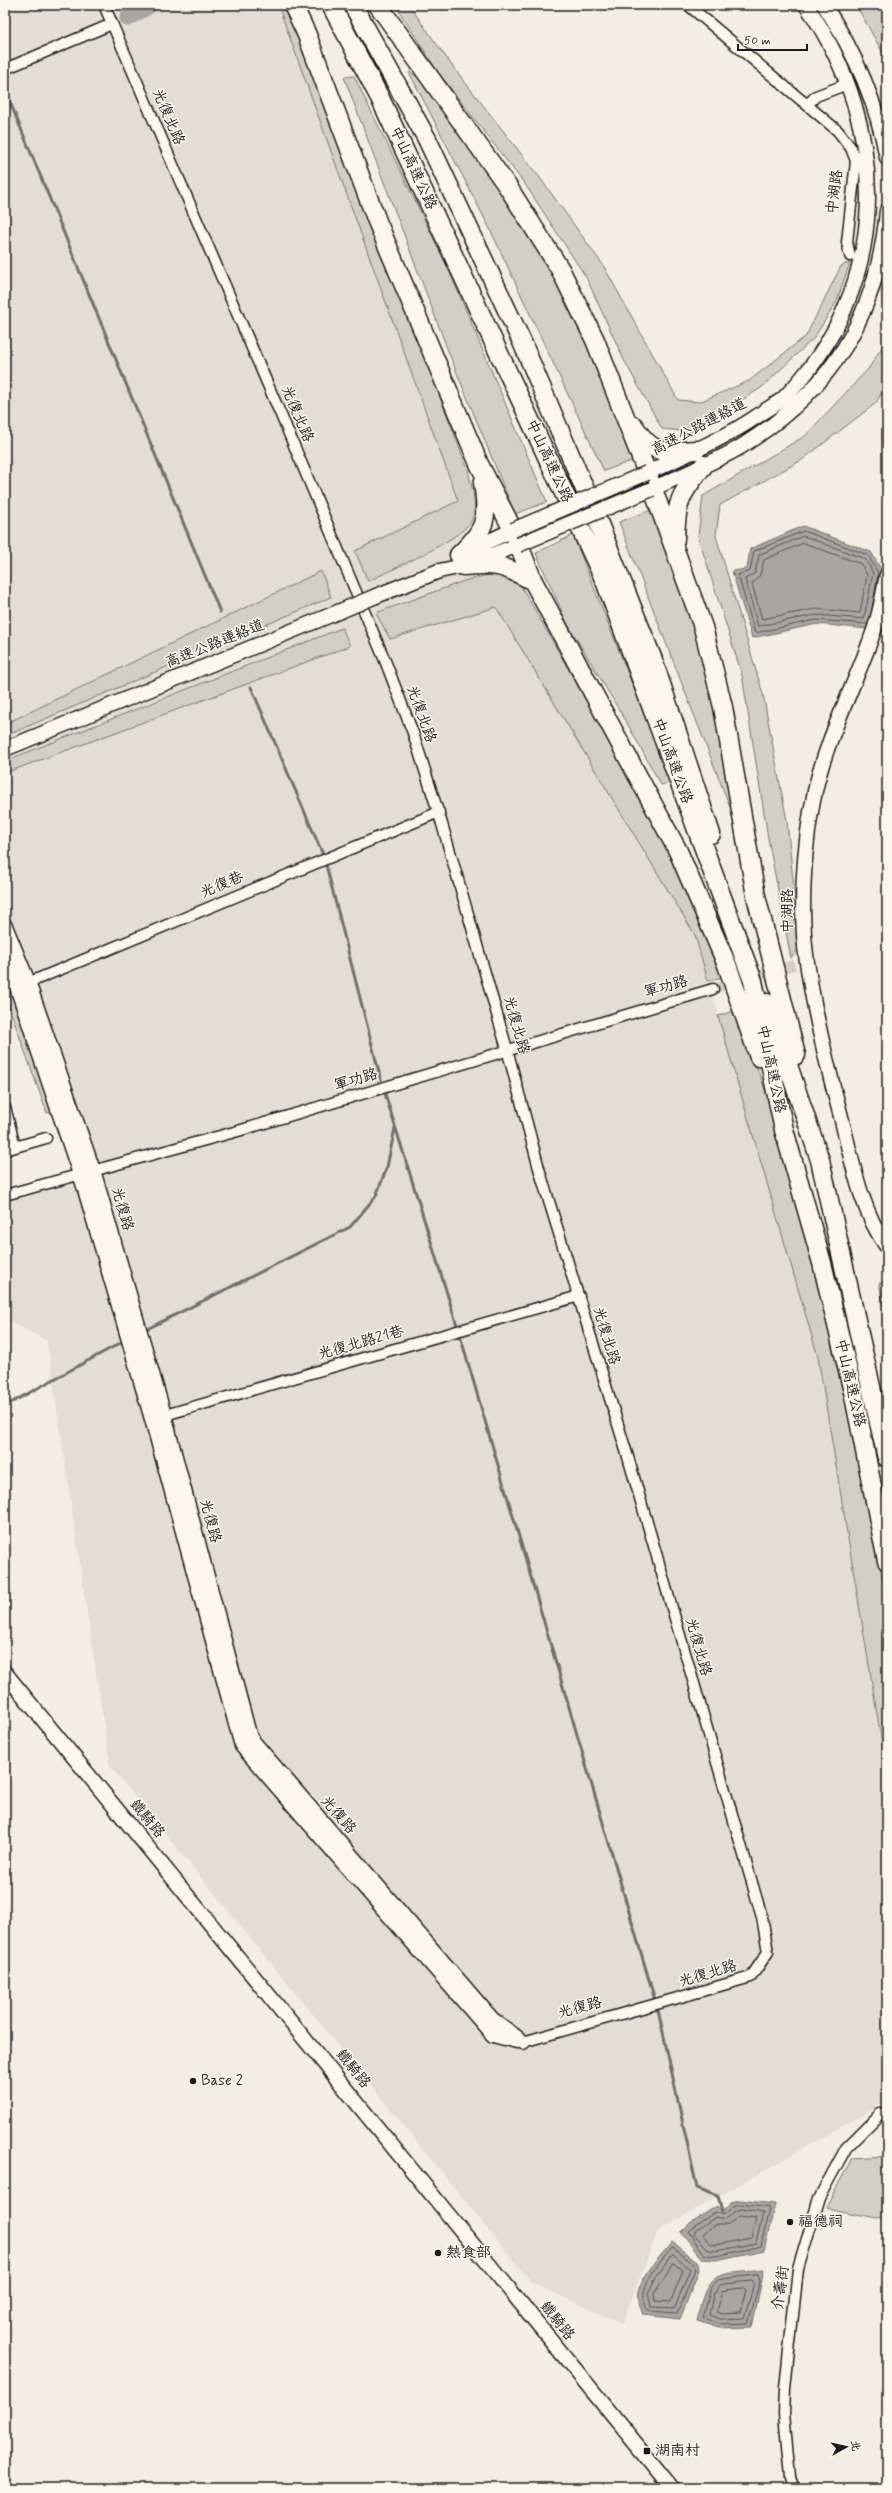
<svg xmlns="http://www.w3.org/2000/svg" width="892" height="2493" viewBox="0 0 892 2493" font-family="Mynerve,'LXGW WenKai TC',sans-serif">
	<style>
		.built { fill: #e2ded5 }
		.green { fill: #d2cfc6; stroke: #777671 }
		.water { fill: #a9a6a0; stroke: #716f6b }
		.lines { fill: none; stroke-linecap: round; stroke-linejoin: round }
		.shore { stroke: #545351; stroke-width: 1 }
		.stream { stroke: #716f6b; stroke-width: 3 }
		.river { stroke: #a9a6a0; stroke-width: 17 }
		.street-tunnel { stroke: #d2cec6; stroke-width: 10; stroke-dasharray: 10 5; stroke-linecap: butt }
		.street-casing { stroke: #1c1c1c; stroke-width: 13 }
		.secondary-casing { stroke: #1c1c1c; stroke-width: 17 }
		.highway-casing { stroke: #1c1c1c; stroke-width: 21 }
		.street { stroke: #fbf7ec; stroke-width: 10 }
		.secondary { stroke: #fbf7ec; stroke-width: 14 }
		.highway { stroke: #fbf7ec; stroke-width: 18 }
		.secondary-bridge-casing { stroke: #1c1c1c; stroke-width: 17; stroke-linecap: butt }
		.secondary-bridge { stroke: #fbf7ec; stroke-width: 14 }
		.poi-dot { fill: #1c1c1c; stroke: #fbf7ec; stroke-width: 1.5 }
		.labels { text-anchor: middle; dominant-baseline: central; stroke-width: 3; stroke-linejoin: round; paint-order: stroke }
		.street-label { font-size: 15px; fill: #1c1c1c; stroke: #fbf7ec }
		.poi-label { font-size: 15px; fill: #1c1c1c; stroke: #fbf7ec; text-anchor: start }
	</style>
	<rect width="100%" height="100%" fill="#f2eee4"/>
	<filter id="ink" filterUnits="userSpaceOnUse"><feTurbulence type="fractalNoise" baseFrequency=".025" numOctaves="2"/><feDisplacementMap in="SourceGraphic" scale="8" xChannelSelector="R" yChannelSelector="G"/><feConvolveMatrix kernelMatrix="1 2 1 2 8 2 1 2 1" color-interpolation-filters="sRGB"/></filter>
	<g filter="url(#ink)">
		<path class="built" d="M5,5h273l218,602 199,328 123,422 69,417v327l-229,130 -36,93 -90,-41 -422,-517 -63,-425 -42,-22v-127l80,-23 -80,-235z"/>
		<path class="green" d="M278,5h8l17,34 165,431c3,15 11,37 3,51 -9,18 -82,50 -103,60l-13,-30 103,-50z
			M395,5h14l41,58 90,115 63,87 75,135 21,2 50,-21 57,-45 35,-70 9,-4 -13,39 -23,37 -53,50 -70,44 -29,-3 -38,-69 -38,-83 -59,-90 -89,-115z
			M856,5h31v55z
			M409,72l13,7 132,189 39,80 41,112 -30,11 -114,-242z
			M354,76l94,192 99,234 -32,12 -63,-153 -108,-284z
			M887,339v44l-11,20 -74,57 -82,45 -4,31 47,158 24,127 13,126 -9,11 -23,-120 -26,-163 -44,-139 5,-40 102,-60 64,-68z
			M651,510l39,102 11,38 29,125v32l-111,-285z
			M573,535l98,247 -10,3 -34,-62 -60,-100 -31,-70z
			M321,571l10,26 -326,139v-12z
			M505,571l15,13 143,252 60,141 -15,4 -13,-46 -199,-328 -106,32 -14,-26 91,-33z
			M342,628l8,18 -345,127v-12z
			M5,964l50,146 -8,3 -42,-117z
			M737,1010l61,174 55,214 34,210v166l-69,-417 -100,-341z
			M879,1283h8v41z
			M887,2156v64l-61,-12 26,-50z"/>
		<path class="water" d="M803,526l68,26 11,19 -9,54 -5,4 -51,-5 -65,14 -20,-67 15,-2 3,-20z
			M740,2200l35,4 -11,46 -48,10 -13,-1 -22,-27 9,-9 27,-17 5,5 9,-9z
			M672,2242l26,21 1,7 -19,49 -36,-4c-2,-7 -7,-16 -5,-24 4,-18 22,-35 33,-49z
			M764,2270l-12,57 -33,1 -22,-7c14,-54 15,-45 67,-51z"/>
		<g class="lines">
			<path class="shore" d="M804,536l61,23 8,14 -9,46 -48,-4 -58,11 -13,-47 10,-6 4,-18z
				M804,543l57,21 6,11 -7,38 -44,-4 -54,10 -10,-35 8,-9 4,-15z
				M868,624l-52,-4 -61,13 -17,-58 12,-4 4,-20 50,-20 64,24 10,18 -6,36
				M741,2204l28,4 -8,38 -45,10 -11,-1 -17,-24 27,-19 9,3 9,-9z
				M741,2209l22,4 -7,30 -40,8 -7,-1 -15,-16 2,-4 18,-12 11,2 10,-9z
				M739,2216l17,2 -5,20 -36,7 -4,-1 -8,-10 11,-9h14z
				M672,2248l22,16 1,5 -17,44 -30,-2c-14,-22 10,-46 24,-63z
				M673,2255l17,14 -15,39 -24,-1 -3,-14 8,-16z
				M674,2264l9,6 -12,32 -16,-1 -1,-7z
				M758,2275l2,6 -12,42 -28,1 -17,-6 8,-31 7,-7z
				M752,2281l2,2 -10,35 -24,1 -11,-4 4,-20 7,-10z
				M744,2288l2,2 -6,22 -19,1 -5,-2 6,-20z"/>
			<path class="stream" d="M5,90l215,522
				M251,687l73,170 58,227 77,248 200,682 38,174 21,8 4,15
				M143,1331l207,-104 26,-31 11,-29 8,-39
				M5,1406l119,-65"/>
			<path class="river" d="M128,18l22,-13"/>
			<path class="street-tunnel" d="M856,262l31,31
				M713,989l94,-28"/>
			<g class="street-casing">
				<path id="street" d="M104,5l186,431 94,222 29,75 29,91 65,225 33,123 88,285 134,460 6,35 -17,25 -228,65
					M688,5l150,126 13,17 5,13 -9,81 3,14
					M5,69l107,-45
					M807,105l9,-9 26,-10
					M23,985l416,-173
					M5,1107l10,40
					M5,1150l41,-12
					M5,1195l233,-64 475,-142
					M158,1417l421,-121
					M794,2488l-4,-10 -6,-64 1,-26 13,-119 21,-71 27,-50 34,-34"/>
			</g>
			<g class="secondary-casing">
				<path id="secondary" d="M824,5c31,47 53,98 63,153
					M647,473c38,-18 77,-34 112,-58 8,-6 18,-11 25,-17 108,-110 108,-269 22,-393
					M652,489c30,-14 62,-26 90,-43 91,-57 135,-129 145,-235
					M465,552l48,-22
					M887,575c-4,19 -7,40 -14,58 -18,53 -46,103 -58,158 -11,51 -16,119 -8,171 7,49 19,99 32,147 12,45 20,99 48,138
					M376,596l63,-25 24,-5 55,-21
					M5,749l333,-137
					M5,926l23,56 65,188 71,245 86,323 242,281 31,23
					M5,959l12,28 67,199 68,233 90,327 251,289 24,6
					M5,1673l667,815"/>
			</g>
			<g class="highway-casing">
				<path id="highway" d="M293,5l14,30 70,186 102,243 34,66 20,51 145,270 49,114 32,92
					M331,5l49,93 225,483 148,400 31,149 38,133 32,133 33,165
					M353,5l74,134 95,203 67,157 64,161 58,174
					M378,5l130,182 52,82 35,71 52,133 56,154 20,80 33,189 40,159
					M634,426c19,30 30,26 62,24
					M675,540c1,-38 5,-46 29,-75
					M459,555c27,-25 30,-37 24,-72
					M463,566c34,-3 40,-1 70,15
					M767,1003l53,157 67,298"/>
			</g>
			<use href="#street" class="street"/>
			<use href="#secondary" class="secondary"/>
			<use href="#highway" class="highway"/>
			<g class="secondary-bridge-casing">
				<path id="secondary-bridge" d="M513,530l134,-57
					M518,545l134,-56
					M338,612l38,-16"/>
			</g>
			<use href="#secondary-bridge" class="secondary-bridge"/>
		</g>
	</g>
	<g class="poi-dot">
		<circle cx="193" cy="2081" r="4"/>
		<circle cx="790" cy="2222" r="4"/>
		<circle cx="438" cy="2253" r="4"/>
		<rect x="643" y="2447" width="8" height="8" rx="2"/>
	</g>
	<g class="labels">
		<g class="street-label">
			<text transform="translate(168 117) rotate(67)">光復北路</text>
			<text transform="translate(413 168) rotate(65)">中山高速公路</text>
			<text transform="translate(835 192) rotate(-83)">中湖路</text>
			<text transform="translate(297 414) rotate(67)">光復北路</text>
			<text transform="translate(699 427) rotate(-28)">高速公路連絡道</text>
			<text transform="translate(549 461) rotate(65)">中山高速公路</text>
			<text transform="translate(215 644) rotate(-22)">高速公路連絡道</text>
			<text transform="translate(421 714) rotate(70)">光復北路</text>
			<text transform="translate(672 761) rotate(70)">中山高速公路</text>
			<text transform="translate(222 885) rotate(-23)">光復巷</text>
			<text transform="translate(788 911) rotate(-90)">中湖路</text>
			<text transform="translate(666 987) rotate(-16)">軍功路</text>
			<text transform="translate(516 1025) rotate(74)">光復北路</text>
			<text transform="translate(771 1069) rotate(78)">中山高速公路</text>
			<text transform="translate(356 1080) rotate(-17)">軍功路</text>
			<text transform="translate(122 1209) rotate(74)">光復路</text>
			<text transform="translate(606 1336) rotate(73)">光復北路</text>
			<text transform="translate(361 1343) rotate(-16)">光復北路21巷</text>
			<text transform="translate(850 1383) rotate(77)">中山高速公路</text>
			<text transform="translate(210 1521) rotate(75)">光復路</text>
			<text transform="translate(698 1647) rotate(74)">光復北路</text>
			<text transform="translate(338 1815) rotate(49)">光復路</text>
			<text transform="translate(147 1819) rotate(50)">鐵騎路</text>
			<text transform="translate(708 1974) rotate(-17)">光復北路</text>
			<text transform="translate(580 2008) rotate(-15)">光復路</text>
			<text transform="translate(353 2069) rotate(51)">鐵騎路</text>
			<text transform="translate(781 2288) rotate(-82)">介壽街</text>
			<text transform="translate(557 2321) rotate(51)">鐵騎路</text>
		</g>
		<g class="poi-label">
			<text x="201" y="2081">Base 2</text>
			<text x="798" y="2222">福德祠</text>
			<text x="446" y="2253">熱食部</text>
			<text x="655" y="2451">湖南村</text>
		</g>
	</g>
	<rect width="892" height="2493" fill="none" stroke="#fbf7ec" stroke-width="20"/>
	<rect x="10" y="10" width="872" height="2473" fill="none" stroke="#1c1c1c" stroke-width="1.5" filter="url(#ink)"/>
	<g transform="translate(846 2447) rotate(82)" stroke="#fbf7ec" stroke-width="3" paint-order="stroke">
	<path d="M0-3L7 15L0 10L-7 15Z" fill="#1c1c1c"/>
	<text y="-6" font-size="11" font-weight="bold" text-anchor="middle" fill="#1c1c1c">北</text>
	</g>
	<path d="M738 44v6h69v-6" fill="none" stroke="#1c1c1c" stroke-width="2"/>
	<text x="744" y="44" font-size="12" fill="#1c1c1c" stroke="#fbf7ec" stroke-width="3" paint-order="stroke">50 m</text>
</svg>
